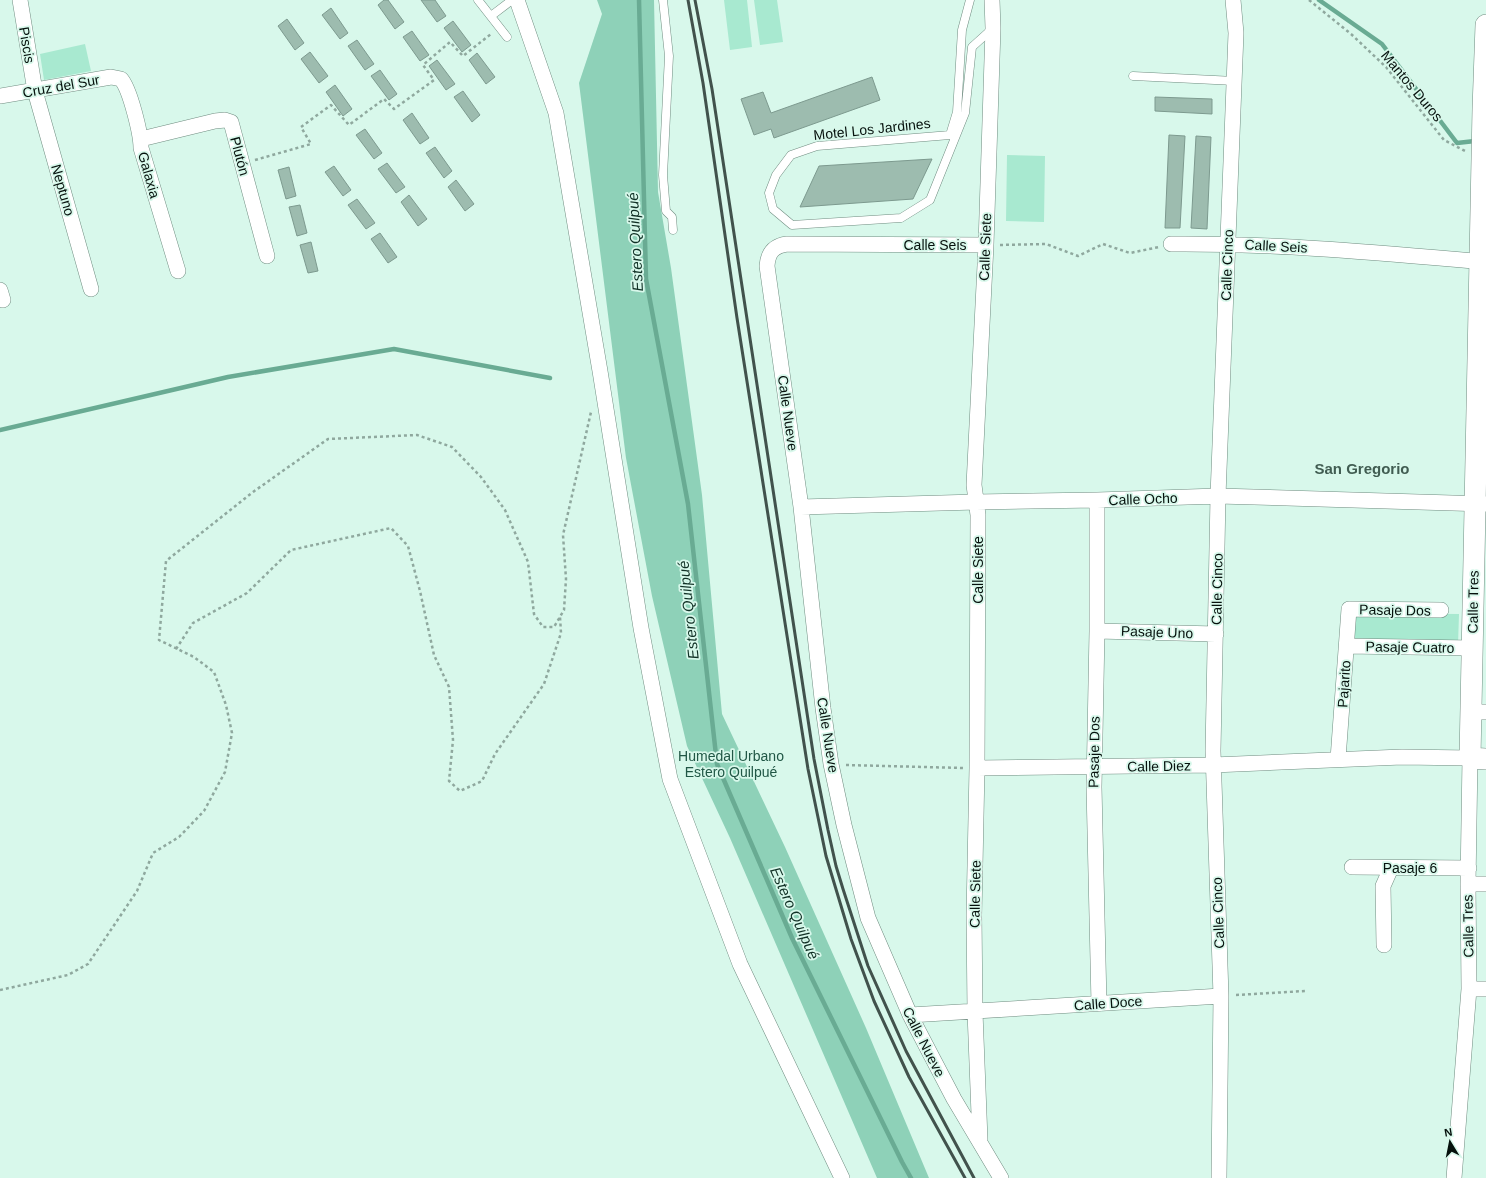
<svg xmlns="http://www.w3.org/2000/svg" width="1486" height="1178" viewBox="0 0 1486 1178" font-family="Helvetica,sans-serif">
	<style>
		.green { fill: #a8e9d0 }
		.forest { fill: #8ed1b8 }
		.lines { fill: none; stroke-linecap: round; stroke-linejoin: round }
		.stream { stroke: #69ab93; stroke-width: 4.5 }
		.building { fill: #9dbcaf; stroke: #7d9a8f }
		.service-casing { stroke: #708d81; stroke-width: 9 }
		.minor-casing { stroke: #708d81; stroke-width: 16 }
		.secondary-casing { stroke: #708d81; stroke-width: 22 }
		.path { stroke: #8fa89e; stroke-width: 2.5; stroke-dasharray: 3 3; stroke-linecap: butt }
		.service { stroke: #fff; stroke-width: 8 }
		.minor { stroke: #fff; stroke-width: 15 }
		.secondary { stroke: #fff; stroke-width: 21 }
		.rail { stroke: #41524c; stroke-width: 3 }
		.labels { text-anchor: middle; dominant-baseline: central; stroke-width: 3.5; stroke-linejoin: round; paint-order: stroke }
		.street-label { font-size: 14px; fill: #06110d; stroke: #d8f8eb }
		.park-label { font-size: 14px; fill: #215746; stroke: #d8f8eb }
		.water-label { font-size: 15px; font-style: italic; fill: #113126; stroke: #d8f8eb }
		.neighbourhood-label { font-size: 15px; font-weight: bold; fill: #415d52; stroke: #d8f8eb }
	</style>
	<rect width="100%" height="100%" fill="#d8f8eb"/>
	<path class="green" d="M724,0h23l5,47 -22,3z
		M754,0h23l6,42 -23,3z
		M85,44l6,27 -47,9 -4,-26z
		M1007,155l38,1 -1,66 -38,-1z
		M1351,613l108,1 -1,31 -108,-1z"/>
	<path class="forest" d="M597,0h57l4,192 13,76 31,227 20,219 63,133 81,181 63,150h-52l-147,-340 -43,-92 -35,-150 -26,-138 -47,-375 23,-69z"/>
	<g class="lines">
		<path class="stream" d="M639,0l7,279 42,225 29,260 75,174 110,224 9,16
			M1319,0l63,44 75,99 18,-2 1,3
			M0,430l228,-53 166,-28 156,29"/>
	</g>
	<path class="building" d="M384,0h4l16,22 -9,7 -17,-24z
		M421,0h14l11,16 -9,6z
		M331,8l17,25 -8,6 -18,-24z
		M287,19l17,24 -9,7 -17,-24z
		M453,21l18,24 -9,7 -18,-24z
		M412,31l17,24 -9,6 -17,-24z
		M357,40l17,24 -9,6 -17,-24z
		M310,52l18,24 -9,7 -18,-24z
		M477,53l18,24 -9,7 -17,-24z
		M437,60l18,24 -9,6 -17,-24z
		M380,70l17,24 -8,6 -18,-24z
		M872,77l8,23 -106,38 -3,-9 -17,6 -13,-36 22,-7 8,21z
		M335,85l17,24 -9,7 -17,-24z
		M463,91l17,24 -8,7 -18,-25z
		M1155,97l57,2v15l-57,-3z
		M412,113l17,25 -9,6 -17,-24z
		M365,129l17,24 -8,6 -18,-24z
		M1169,135l16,1 -5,92h-15z
		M1196,136l15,1 -4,92 -16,-1z
		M435,147l17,24 -8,7 -18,-25z
		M932,159l-19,40 -113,8 19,-41z
		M387,163l18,24 -9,6 -18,-24z
		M334,166l17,24 -8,6 -18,-24z
		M289,167l7,29 -10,3 -8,-29z
		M456,180l18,24 -9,7 -17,-24z
		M409,195l18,24 -9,7 -17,-24z
		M357,199l18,24 -9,6 -18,-24z
		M300,205l7,28 -10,3 -8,-29z
		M380,233l17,24 -9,6 -17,-24z
		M311,242l7,29 -10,2 -8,-28z"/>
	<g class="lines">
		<g class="service-casing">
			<path id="service" d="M478,0l29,37
				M663,0l6,56 -6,119 3,36 6,6 1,13
				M970,0l-8,30 -5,82 -7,23 -133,11 -26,9 -15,20 -7,18 4,16 19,16 109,-7 29,-18 35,-87 7,-66 20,-18
				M491,16l21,-16
				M1133,76l102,5"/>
		</g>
		<g class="minor-casing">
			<path id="minor" d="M20,0l15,91 56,198
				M517,0l39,113 44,258 41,257 29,151 70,185 102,214
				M0,96l111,-19 10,2c9,10 20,55 20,69l37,123
				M141,139l74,-18 10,-1 6,2 36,134
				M1171,244c105,-1 210,9 315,18
				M986,245l-199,-1c-14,2 -19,9 -20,22l34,241 22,201 8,56 13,61 24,93 42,97 44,84 47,79
				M0,290l3,10
				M1097,500v131l-3,156 5,217
				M801,507l175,-5 121,-2 121,-4 268,8
				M1097,631l119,3
				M1347,646l125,2
				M1471,712h15
				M1338,759l11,-150 92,1
				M977,768l236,-3 189,-8 68,1 -2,126 1,105 -15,189
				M1352,867l117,1
				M1468,884h18
				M1384,945l-1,-59 8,-18
				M1469,989h17
				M910,1015l311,-19
				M980,1140l-5,-128 -1,-97 3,-147 1,-253 -4,-30 12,-240 7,-217 -1,-28
				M1219,1178l2,-182 -8,-245 5,-255 18,-463 -3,-33"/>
		</g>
		<g class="secondary-casing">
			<path id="secondary" d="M1486,25l-3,84 -13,649 16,1"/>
		</g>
		<path class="path" d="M1309,0l42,34 35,33 58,73 21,11
			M255,160l56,-16 -10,-17 30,-22 18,20 35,-26 10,10 40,-29 -11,-15 27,-23 13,14 28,-22
			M1000,245l46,-1 32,12 25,-12 27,9 29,-6
			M176,649l17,-26 54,-30 44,-43 100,-22 17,18 12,45 14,64 15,32 4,53 -4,41 11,10 22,-10 13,-27 49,-70 17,-51 -1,-16
			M846,765l117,3
			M0,990l68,-15 20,-11 49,-73 16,-38 26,-16 25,-26 21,-39 7,-39 -6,-28 -12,-33 -20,-15 -35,-17 7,-79 87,-69 75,-53 89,-4 35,12 29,30 24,33 23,52 6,52 9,13h11l10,-17 2,-31 -3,-44 28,-123
			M1236,995l69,-4"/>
		<use href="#service" class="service"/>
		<use href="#minor" class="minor"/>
		<use href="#secondary" class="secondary"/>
		<path class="rail" d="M688,0l15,83 34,235 71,451 18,87 25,83 23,62 35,76 56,101
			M695,0l17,89 102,670 14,71 8,36 7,23 25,77 38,85 68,127"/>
	</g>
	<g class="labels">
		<g class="street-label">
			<text transform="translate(27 45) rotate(80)">Piscis</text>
			<text transform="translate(61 86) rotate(-10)">Cruz del Sur</text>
			<text transform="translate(1412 86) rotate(50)">Mantos Duros</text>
			<text transform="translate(872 129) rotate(-6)">Motel Los Jardines</text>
			<text transform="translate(240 156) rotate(75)">Plutón</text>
			<text transform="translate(149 175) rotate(74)">Galaxia</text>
			<text transform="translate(63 190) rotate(74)">Neptuno</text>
			<text x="935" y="245">Calle Seis</text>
			<text transform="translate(1276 246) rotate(3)">Calle Seis</text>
			<text transform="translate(985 247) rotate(-88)">Calle Siete</text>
			<text transform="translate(1227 265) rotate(-88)">Calle Cinco</text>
			<text transform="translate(788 413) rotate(82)">Calle Nueve</text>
			<text transform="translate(1143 499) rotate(-2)">Calle Ocho</text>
			<text transform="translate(978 570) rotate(-90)">Calle Siete</text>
			<text transform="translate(1217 589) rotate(-89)">Calle Cinco</text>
			<text transform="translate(1473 602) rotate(-89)">Calle Tres</text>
			<text transform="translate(1395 610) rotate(1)">Pasaje Dos</text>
			<text transform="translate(1157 632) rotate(2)">Pasaje Uno</text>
			<text transform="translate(1410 647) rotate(1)">Pasaje Cuatro</text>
			<text transform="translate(1344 684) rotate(-86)">Pajarito</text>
			<text transform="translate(828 735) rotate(81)">Calle Nueve</text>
			<text transform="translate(1094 752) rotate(-89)">Pasaje Dos</text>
			<text transform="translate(1159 766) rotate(-1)">Calle Diez</text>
			<text x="1410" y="868">Pasaje 6</text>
			<text transform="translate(975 894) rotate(-89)">Calle Siete</text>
			<text transform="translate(1218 913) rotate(-92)">Calle Cinco</text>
			<text transform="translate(1468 926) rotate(-91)">Calle Tres</text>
			<text transform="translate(1108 1003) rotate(-4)">Calle Doce</text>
			<text transform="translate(924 1042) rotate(63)">Calle Nueve</text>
		</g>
		<g class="park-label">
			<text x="731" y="756">Humedal Urbano<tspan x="731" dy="16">Estero Quilpué</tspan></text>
		</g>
		<g class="water-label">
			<text transform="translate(635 242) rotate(-93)">Estero Quilpué</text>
			<text transform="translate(688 610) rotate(-96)">Estero Quilpué</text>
			<text transform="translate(795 913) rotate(66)">Estero Quilpué</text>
		</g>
		<g class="neighbourhood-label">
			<text x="1362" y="468">San Gregorio</text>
		</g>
	</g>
	<g transform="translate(1450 1142) rotate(350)" stroke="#d8f8eb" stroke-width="3" paint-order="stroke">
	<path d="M0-3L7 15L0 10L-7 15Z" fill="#06110d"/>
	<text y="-6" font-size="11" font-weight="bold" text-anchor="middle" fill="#06110d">N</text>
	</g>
</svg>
